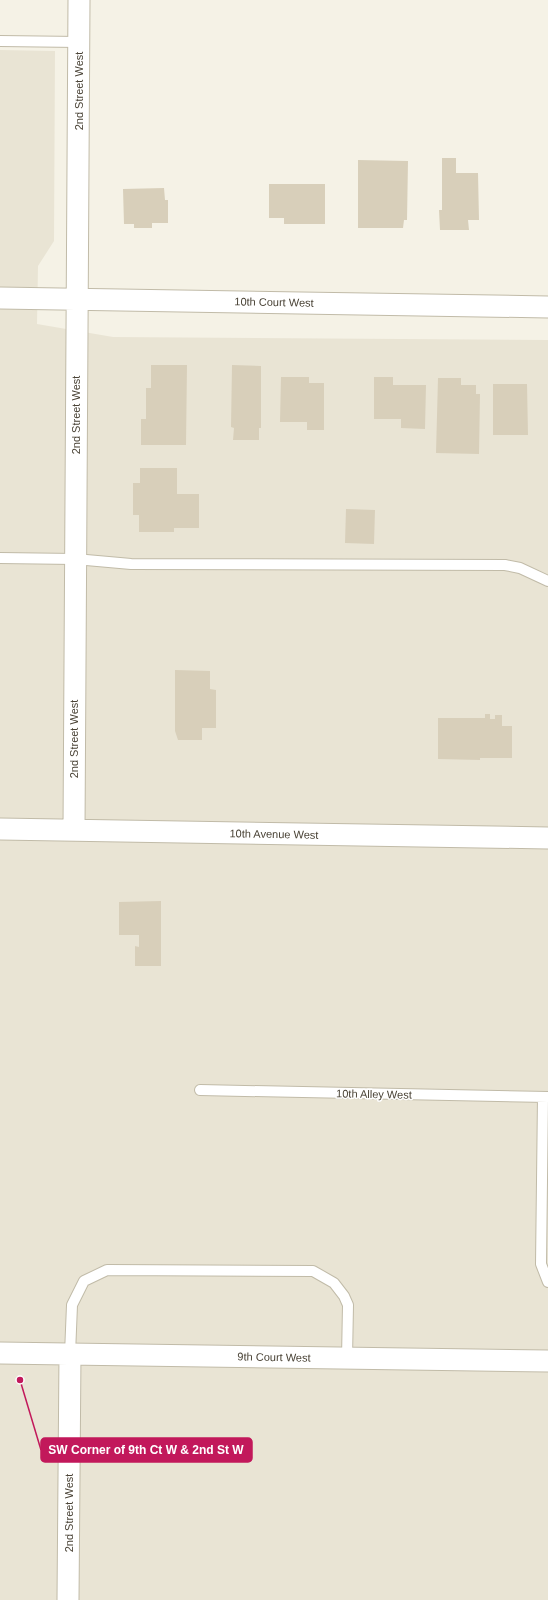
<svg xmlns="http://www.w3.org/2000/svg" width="548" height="1600" viewBox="0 0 548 1600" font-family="Helvetica,sans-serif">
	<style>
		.residential { fill: #e9e4d4 }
		.building { fill: #d8cfba }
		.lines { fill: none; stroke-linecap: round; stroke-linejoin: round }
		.lane-casing { stroke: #c1bba8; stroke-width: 12 }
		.street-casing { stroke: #c1bba8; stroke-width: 23 }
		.lane { stroke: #fff; stroke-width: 10 }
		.street { stroke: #fff; stroke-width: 21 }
		.labels { text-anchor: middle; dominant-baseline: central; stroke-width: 3; stroke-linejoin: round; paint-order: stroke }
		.street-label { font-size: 11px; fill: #494235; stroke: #fff }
		.leader { fill: none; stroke: #c2185b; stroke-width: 1.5 }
		.callout-dot { fill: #c2185b; stroke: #fff; stroke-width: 1.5 }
		.callout { fill: #c2185b; stroke: #c2185b; stroke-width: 1.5 }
		.callout-label { font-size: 12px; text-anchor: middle; font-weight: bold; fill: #fff }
	</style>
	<rect width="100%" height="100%" fill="#f5f2e6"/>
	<path class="residential" d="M0,50l55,1 -1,190 -16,25 -1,58 76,13 435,3v1260h-548z"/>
	<path class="building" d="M442,158h14v15h22l1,47h-11l1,10h-29l-1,-20h3z
		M358,160l50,1 -1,59h-3l-1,8h-45z
		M269,184h56v40h-41v-6h-15z
		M164,188l1,12h3v23h-16v5h-18v-4h-10l-1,-35z
		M151,365h36l-1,80h-45v-26h5v-31h5z
		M232,365l29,1v62h-2v12h-26l1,-12 -3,-1z
		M281,377h28v6h15v47h-17v-8h-27z
		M374,377h19v8h33l-1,44 -24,-1v-9h-27z
		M438,378h23v7h15v9h4l-1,60 -43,-1z
		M493,384h34l1,51h-35z
		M140,468h37v26h22v34h-25v4h-35v-17h-6v-32h7z
		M346,509l29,1 -1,34 -29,-1z
		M175,670l35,1v18l6,1v38h-14v12h-24l-3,-9z
		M485,714h5v5h5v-4h7v11h10v32h-32v2l-42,-1v-41h47z
		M161,901v65h-26v-20l4,1v-12h-20v-33z"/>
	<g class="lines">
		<g class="lane-casing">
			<path id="lane" d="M0,41l79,1
				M0,558l75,1 56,5 374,1 15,3 28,13
				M200,1090l348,7
				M543,1097l-2,167 7,18
				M70,1354l2,-49 12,-24 23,-11 206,1 21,12 10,13 4,9 -1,53"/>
		</g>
		<g class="street-casing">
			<path id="street" d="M0,298l548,9
				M0,829l548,9
				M74,830l5,-830
				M0,1353l548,8
				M68,1600l2,-246"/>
		</g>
		<use href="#lane" class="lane"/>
		<use href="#street" class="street"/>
	</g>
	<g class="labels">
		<g class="street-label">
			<text transform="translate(79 91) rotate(-90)">2nd Street West</text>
			<text transform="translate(274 302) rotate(1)">10th Court West</text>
			<text transform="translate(76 415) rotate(-90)">2nd Street West</text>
			<text transform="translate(74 739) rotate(-90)">2nd Street West</text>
			<text transform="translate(274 834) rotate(1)">10th Avenue West</text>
			<text transform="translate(374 1094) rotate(1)">10th Alley West</text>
			<text transform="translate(274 1357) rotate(1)">9th Court West</text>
			<text transform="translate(69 1513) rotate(-90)">2nd Street West</text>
		</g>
	</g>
	<path class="leader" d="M20 1380L41 1450"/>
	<circle class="callout-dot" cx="20" cy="1380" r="4"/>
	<rect class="callout" x="41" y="1438" width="211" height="24" rx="4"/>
	<g class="callout-label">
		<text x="146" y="1454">SW Corner of 9th Ct W &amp; 2nd St W</text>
	</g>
</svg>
